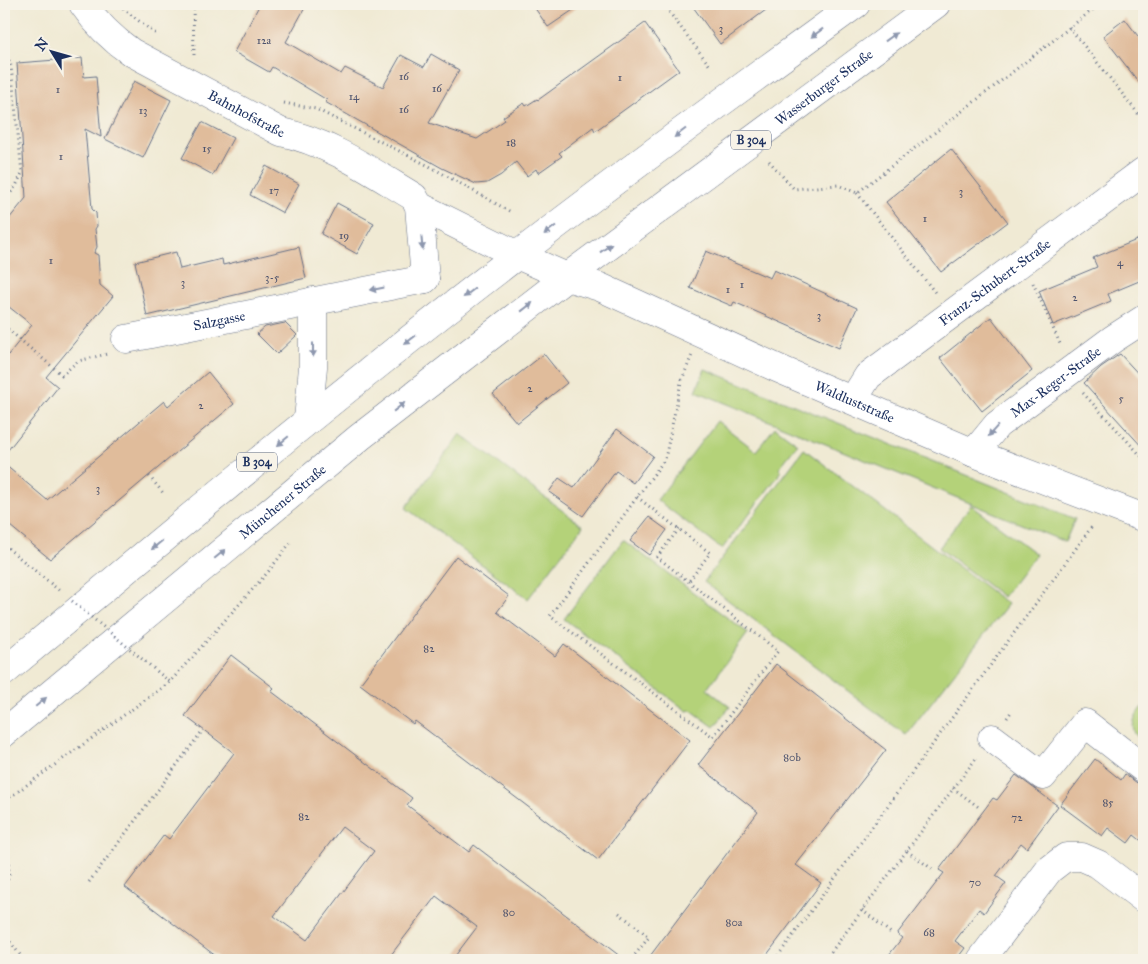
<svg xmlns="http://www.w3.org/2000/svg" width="1148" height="964" viewBox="0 0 1148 964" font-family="'IM FELL Great Primer',serif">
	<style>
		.green { fill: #b4d279; stroke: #68806c }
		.building { fill: #e0bc9b; fill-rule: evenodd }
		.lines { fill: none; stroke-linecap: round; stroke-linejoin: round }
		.minor-casing { stroke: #667087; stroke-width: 29 }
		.major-casing { stroke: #667087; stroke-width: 29 }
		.path { stroke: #667087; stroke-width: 3; stroke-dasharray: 1 4; stroke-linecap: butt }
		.minor { stroke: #fff; stroke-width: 28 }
		.major { stroke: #fff; stroke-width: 28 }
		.path-bridge { stroke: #667087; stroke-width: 3; stroke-dasharray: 1 4; stroke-linecap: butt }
		.oneway { fill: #8d97ae }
		.labels { text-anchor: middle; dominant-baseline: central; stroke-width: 4; stroke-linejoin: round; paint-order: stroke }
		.number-label { font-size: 11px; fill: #4c526d }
		.shield { fill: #f7f3e8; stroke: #5d6a87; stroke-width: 1 }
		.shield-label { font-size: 12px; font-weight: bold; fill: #1b2f5e }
		.street-label { font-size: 14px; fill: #1b2f5e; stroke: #f7f3e8 }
	</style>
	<rect width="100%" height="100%" fill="#f7f3e8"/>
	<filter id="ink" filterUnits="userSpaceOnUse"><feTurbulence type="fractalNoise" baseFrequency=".02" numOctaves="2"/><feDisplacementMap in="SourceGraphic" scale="10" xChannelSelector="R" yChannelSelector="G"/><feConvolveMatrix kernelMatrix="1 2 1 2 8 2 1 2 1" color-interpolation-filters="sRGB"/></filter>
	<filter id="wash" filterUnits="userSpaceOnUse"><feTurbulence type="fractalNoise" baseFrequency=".0096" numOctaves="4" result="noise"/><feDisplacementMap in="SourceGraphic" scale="20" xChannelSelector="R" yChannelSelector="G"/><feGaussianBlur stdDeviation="1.12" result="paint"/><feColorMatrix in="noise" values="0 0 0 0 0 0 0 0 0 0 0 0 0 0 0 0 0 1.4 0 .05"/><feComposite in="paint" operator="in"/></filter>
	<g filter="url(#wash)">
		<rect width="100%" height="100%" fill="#f0ead4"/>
		<path class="green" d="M705,369l370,150 -10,23 -369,-151z
			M717,421l39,30 19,-24 23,17 -19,24 3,3 -60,78 -65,-49z
			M460,434l123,92 -55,73 -122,-91z
			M804,449l204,155 -102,131 -202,-153z
			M971,505l65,49 -33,43 -64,-49z
			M623,540l125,93 -41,56 23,18 -16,20 -23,-17 -4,1 -123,-92z
			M1142,707h2v34c-16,-7 -12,-23 -2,-34z"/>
		<g id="blocks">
			<path class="building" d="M260,4h47l-21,38 55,32 4,-6 38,19 18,-32 23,12 7,-13 28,16 -30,53 48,16 28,-19 -2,-3 21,-14 2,3 11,-7 1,1 107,-77 34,47 -84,61 -2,-4 -34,26 3,3 -24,17 -2,-4 -9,7 -11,-14 -15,13 -14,8 -11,1 -34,-16 -117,-66 2,-2 -55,-33 -3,5 -35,-20z
				M532,4h50l-34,23z
				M691,4h83l-54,40z
				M1125,19l19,25v45l-41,-53z
				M82,58l2,19 12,-1 5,61 -16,-8 7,80 4,4 1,13 -2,3 2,18 -3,6 4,2 2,30 13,11 -67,81 12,10 -54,68v-95l28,-35 -28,-22v-78l22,-27 -9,-135z
				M134,81l37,19 -28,58 -38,-19z
				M202,122l31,16 -20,37 -31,-17z
				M951,149l57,73 -67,50 -55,-70z
				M266,166l33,18 -16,29 -33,-18z
				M337,203l37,20 -17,31 -36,-20z
				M1144,237v42l-36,15 3,7 -58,24 -14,-34 58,-24 -4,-9z
				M299,247l7,31 -159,38 -12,-54 41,-10 4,17 42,-10 1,6z
				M706,251l64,27 4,-8 83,38 -18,40 -105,-46 -2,4 -42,-18z
				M991,317l41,54 -50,40 -42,-53z
				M285,323l12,12 -20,19 -20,-20 8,-7z
				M544,354l23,29 -50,40 -24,-29z
				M1120,354l24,26v69l-60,-66 17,-16z
				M208,372l26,32 -184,155 -46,-38v-57l43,36 117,-99 4,5z
				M617,429l36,27 -20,27 -17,-12 -33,45 -34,-24 10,-14 15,10z
				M649,517l18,13 -18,25 -19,-14z
				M456,556l53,40 -12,16 58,44 9,-12 126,96 -92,120 -183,-139 -2,3 -53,-40z
				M231,655l43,33 -3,3 141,107 -5,7 62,47 5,-7 151,115h-173l25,-33 -41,-31 -49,64h-166l-96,-73 39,-52 5,4 65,-86 -49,-37zM342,827l32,24 -67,89 -33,-24z
				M776,664l110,86 -90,115 25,18 -58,77h-116l111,-148 -60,-47z
				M1095,759l26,21 4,-6 19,14v55l-10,-8 -6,8 -20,-15 -6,8 -42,-31z
				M1016,775l42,31 -31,42 -6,-5 -25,33 10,7 -22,30 -5,-4 -24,32 10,7 -9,12h-71l17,-22 -5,-4 47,-61 -5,-3 54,-72 4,2z"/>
		</g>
	</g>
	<g filter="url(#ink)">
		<use href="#blocks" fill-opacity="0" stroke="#667087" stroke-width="1"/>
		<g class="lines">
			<g class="minor-casing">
				<g id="minor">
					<path id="s1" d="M83,4c13,19 29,35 48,48l150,80c48,10 91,40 133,65l5,9 6,73"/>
					<path id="s2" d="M419,206l98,49 50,22 33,10 177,81 197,85 170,65"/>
					<path id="s3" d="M126,339l299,-60"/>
					<path id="s4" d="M853,400l15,-24 276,-205"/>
					<path d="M308,420l5,-53v-66"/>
					<path id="s5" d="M974,453l23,-28 116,-86 31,-20"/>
					<path d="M992,738l51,38 42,-53 59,46"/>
					<path d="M981,960l68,-90 17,-13h16l16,7 46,35"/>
				</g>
			</g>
			<g class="major-casing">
				<g id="major">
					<path d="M4,672c168,-141 337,-281 511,-415 112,-87 227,-170 341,-253"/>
					<path id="s6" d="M4,733l356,-296 207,-160 369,-273"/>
				</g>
			</g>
			<path class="path" d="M120,4l6,7 30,23
				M193,4l1,51
				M663,4l47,62
				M1069,27l75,94
				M4,46l7,20 11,107 -6,13 -12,15
				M284,103l32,6 113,57 82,46
				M769,161l25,28 44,-4 19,8 243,-189
				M857,193l80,102
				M1033,283l28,63
				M4,326l58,49 16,-14 29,-7
				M1083,393l61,66
				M149,476l15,18
				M637,497l73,56 -21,28
				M679,529l-22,28 121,94 -65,86 -163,-121 115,-157 16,-77 11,-27
				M4,545l57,47
				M153,668l17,14
				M1007,718l4,-6
				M953,788l27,20
				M6,800l164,-118 98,-110 23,-30
				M907,851l28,20
				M89,882l114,-152
				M4,889l5,-13 -3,-76
				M862,910l30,24
				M619,913l30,24 -18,23
				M4,934l20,26
				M775,960l318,-435
				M825,960l152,-203"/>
			<use href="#minor" class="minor"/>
			<use href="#major" class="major"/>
			<path class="path-bridge" d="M72,601l81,67"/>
		</g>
		<defs><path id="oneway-solid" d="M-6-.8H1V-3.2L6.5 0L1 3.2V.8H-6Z" transform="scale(1.25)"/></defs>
		<g class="oneway">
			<use href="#oneway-solid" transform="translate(817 33) rotate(144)"/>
			<use href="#oneway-solid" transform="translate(891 37) rotate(-36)"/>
			<use href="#oneway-solid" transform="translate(680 133) rotate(143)"/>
			<use href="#oneway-solid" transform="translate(550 230) rotate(143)"/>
			<use href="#oneway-solid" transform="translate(422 243) rotate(85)"/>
			<use href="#oneway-solid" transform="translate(606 248) rotate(-36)"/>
			<use href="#oneway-solid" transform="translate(377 289) rotate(169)"/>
			<use href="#oneway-solid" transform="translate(469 293) rotate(142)"/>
			<use href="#oneway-solid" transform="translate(527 307) rotate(-38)"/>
			<use href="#oneway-solid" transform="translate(410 340) rotate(142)"/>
			<use href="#oneway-solid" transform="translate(313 350) rotate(90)"/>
			<use href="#oneway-solid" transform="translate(399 407) rotate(-38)"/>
			<use href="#oneway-solid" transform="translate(993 431) rotate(131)"/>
			<use href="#oneway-solid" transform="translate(283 441) rotate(140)"/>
			<use href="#oneway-solid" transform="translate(157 545) rotate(140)"/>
			<use href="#oneway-solid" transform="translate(220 554) rotate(-40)"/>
			<use href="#oneway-solid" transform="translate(41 702) rotate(-40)"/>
		</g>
	</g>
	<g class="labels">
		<g class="number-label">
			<text x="721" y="28">3</text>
			<text x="264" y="40">12a</text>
			<text x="404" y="76">16</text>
			<text x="620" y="77">1</text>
			<text x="437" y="88">16</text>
			<text x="58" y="89">1</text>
			<text x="354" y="96">14</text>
			<text x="404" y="109">16</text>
			<text x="143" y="110">13</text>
			<text x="511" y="142">18</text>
			<text x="207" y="148">15</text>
			<text x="61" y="156">1</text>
			<text x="274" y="190">17</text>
			<text x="961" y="191">3</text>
			<text x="925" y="218">1</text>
			<text x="344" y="235">19</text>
			<text x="51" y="260">1</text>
			<text x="1120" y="262">4</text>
			<text x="272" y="277">3-5</text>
			<text x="183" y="282">3</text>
			<text x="742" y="284">1</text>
			<text x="728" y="289">1</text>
			<text x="1075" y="297">2</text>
			<text x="819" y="315">3</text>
			<text x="530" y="388">2</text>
			<text x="1121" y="398">5</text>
			<text x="201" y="405">2</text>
			<text x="98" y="488">3</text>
			<text x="429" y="648">82</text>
			<text x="792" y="757">80b</text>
			<text x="1108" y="802">85</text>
			<text x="304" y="816">82</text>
			<text x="1017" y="817">72</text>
			<text x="975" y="882">70</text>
			<text x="509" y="912">80</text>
			<text x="734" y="922">80a</text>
			<text x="929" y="932">68</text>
		</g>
		<g class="shield">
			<rect x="731" y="130.5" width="40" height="19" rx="4"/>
			<rect x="237" y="452.5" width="40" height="19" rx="4"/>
		</g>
		<g class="shield-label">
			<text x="751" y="140">B 304</text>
			<text x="257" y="462">B 304</text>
		</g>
		<g class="street-label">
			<text stroke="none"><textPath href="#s6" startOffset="1044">Wasserburger Straße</textPath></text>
			<text stroke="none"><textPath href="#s1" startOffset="199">Bahnhofstraße</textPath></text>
			<text stroke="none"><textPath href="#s4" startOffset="186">Franz-Schubert-Straße</textPath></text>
			<text stroke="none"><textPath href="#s3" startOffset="95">Salzgasse</textPath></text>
			<text stroke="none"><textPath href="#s5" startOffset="109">Max-Reger-Straße</textPath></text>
			<text stroke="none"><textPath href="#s2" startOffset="478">Waldluststraße</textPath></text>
			<text stroke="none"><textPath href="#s6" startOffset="362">Münchener Straße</textPath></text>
		</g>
	</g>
	<rect width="1148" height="964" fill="none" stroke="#f7f3e8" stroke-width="20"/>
	<g transform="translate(52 52) rotate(307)" stroke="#f7f3e8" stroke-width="4" paint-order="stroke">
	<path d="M0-4L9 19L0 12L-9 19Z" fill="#1b2f5e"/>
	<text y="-8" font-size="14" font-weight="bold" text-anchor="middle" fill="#1b2f5e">N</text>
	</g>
</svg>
